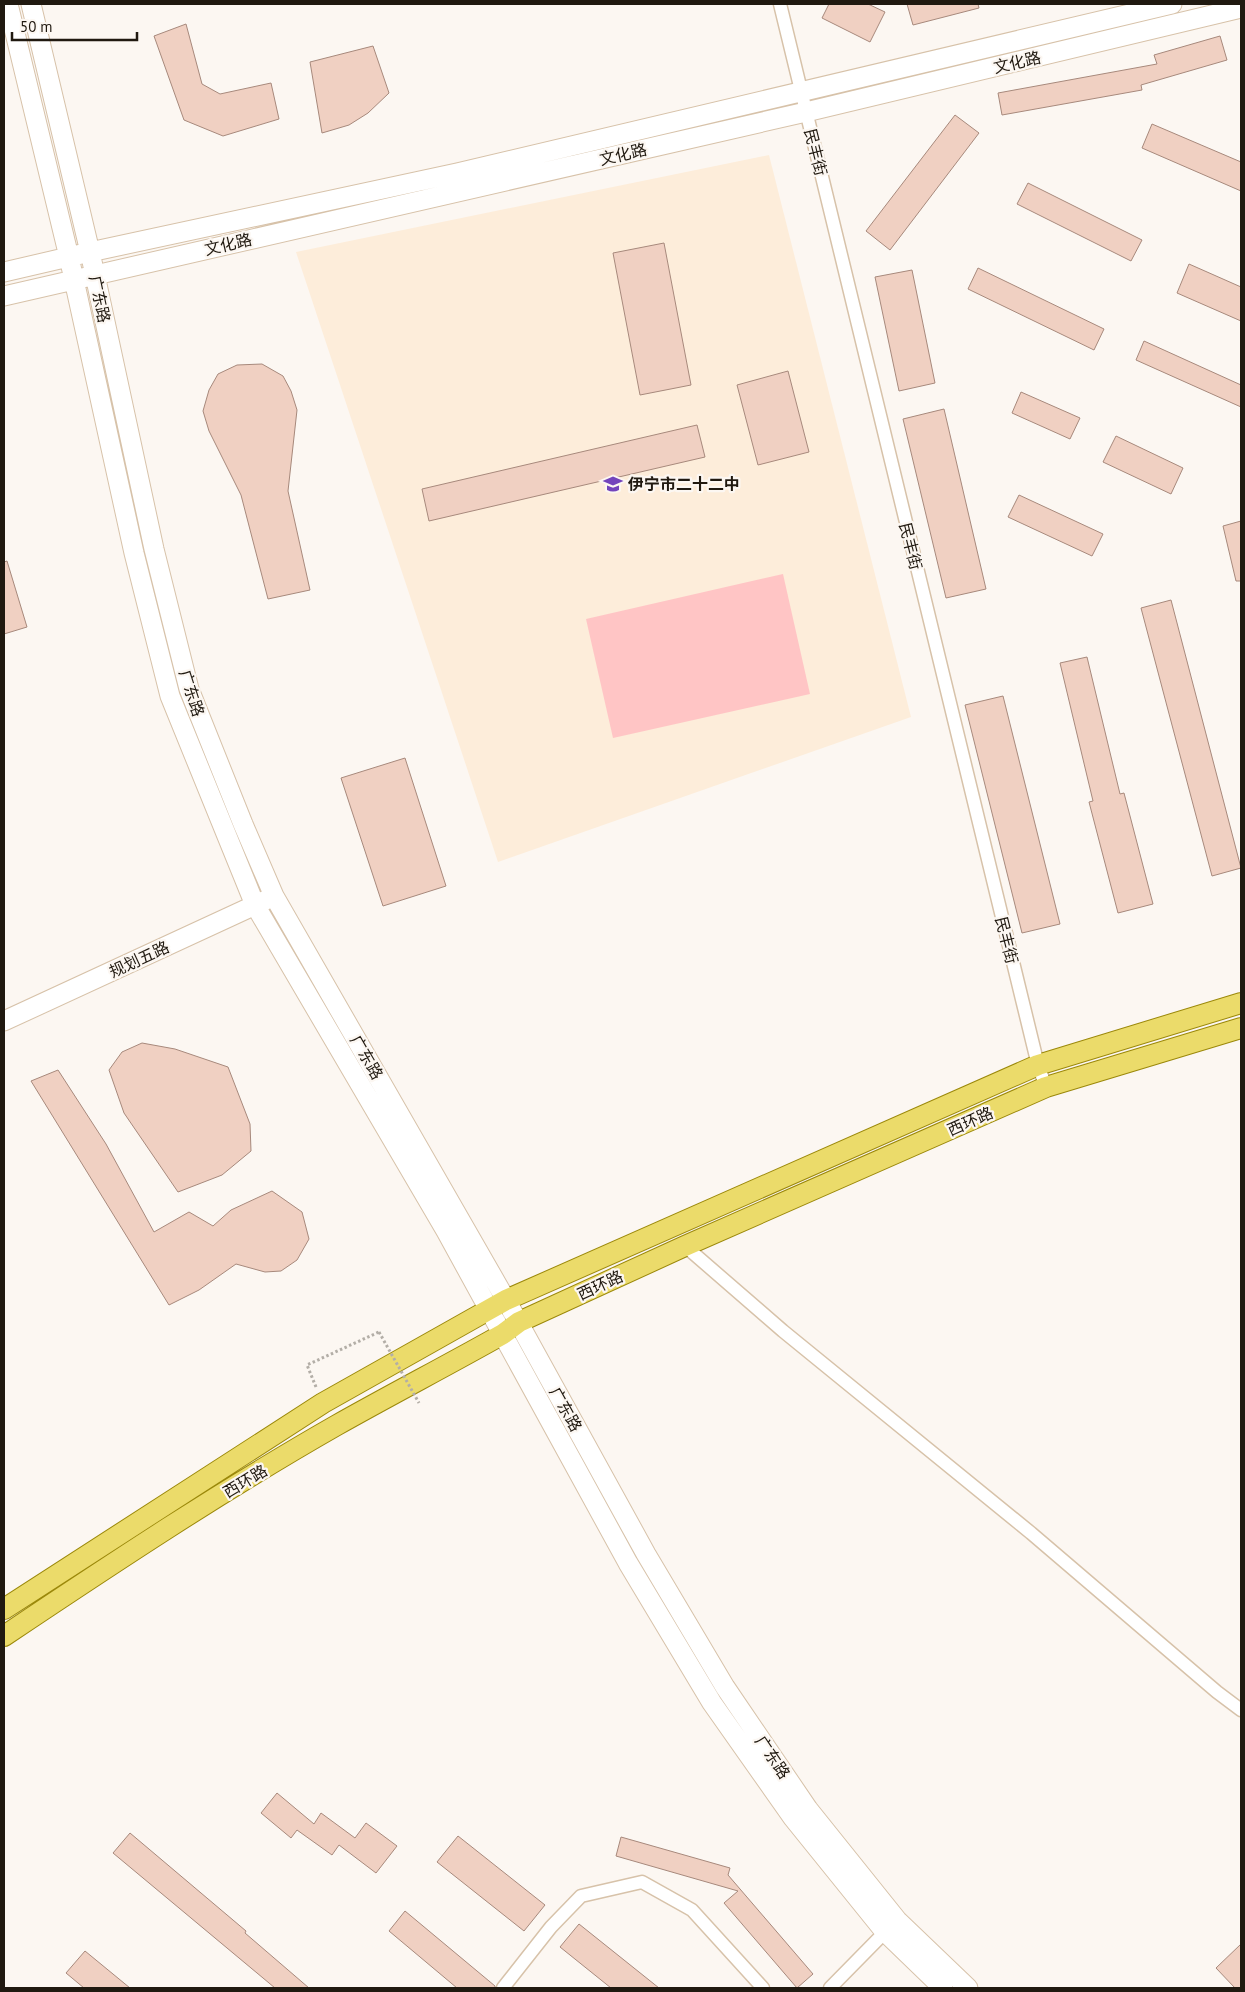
<svg xmlns="http://www.w3.org/2000/svg" width="1245" height="1992" viewBox="0 0 1245 1992" font-family="'PT Sans','Noto Sans SC',sans-serif">
	<style>
		.built { fill: #fdedda }
		.green { fill: #ffc5c5 }
		.building { fill: #f0d0c2; stroke: #a7897c }
		.lines { fill: none; stroke-linecap: round; stroke-linejoin: round }
		.street-casing { stroke: #d7c2a9; stroke-width: 15 }
		.secondary-casing { stroke: #d7c2a9; stroke-width: 21 }
		.primary-casing { stroke: #9b880a; stroke-width: 22 }
		.path { stroke: #b3aea7; stroke-width: 3; stroke-dasharray: 2.5 2.5; stroke-linecap: butt }
		.street { stroke: #fff; stroke-width: 12 }
		.secondary { stroke: #fff; stroke-width: 19 }
		.primary { stroke: #ebdb6a; stroke-width: 20 }
		.path-bridge { stroke: #b3aea7; stroke-width: 3; stroke-dasharray: 2.5 2.5; stroke-linecap: butt }
		.labels { text-anchor: middle; dominant-baseline: central; stroke-width: 4.5; stroke-linejoin: round; paint-order: stroke }
		.street-label { font-size: 16px; fill: #201910; stroke: #fcf7f2 }
		.poi-label { font-size: 16px; font-weight: bold; fill: #201910; stroke: #fcf7f2; text-anchor: start }
	</style>
	<rect width="100%" height="100%" fill="#fcf7f2"/>
	<path class="built" d="M769,155l142,562 -413,145 -202,-610z"/>
	<path class="green" d="M783,574l27,120 -197,44 -27,-119z"/>
	<path class="building" d="M829,4h39l17,8 -15,30 -48,-24z
		M907,4h71l1,4 -66,17z
		M186,24l16,60 18,10 51,-11 8,36 -56,17 -39,-16 -30,-84z
		M1220,36l7,24 -86,25 1,5 -140,25 -4,-22 159,-29 -3,-9z
		M373,46l16,47 -21,20 -19,12 -27,8 -12,-71z
		M955,115l24,18 -89,117 -24,-19z
		M1152,124l89,38v29l-99,-43z
		M1028,183l114,57 -11,21 -114,-57z
		M664,243l27,142 -51,10 -27,-142z
		M1189,264l52,23v34l-64,-28z
		M978,268l126,61 -10,21 -126,-61z
		M912,270l23,113 -36,8 -24,-114z
		M1144,341l97,44v22l-105,-47z
		M262,364l21,12 8,15 6,19 -9,81 22,99 -42,9 -27,-104 -32,-64 -6,-20 6,-21 9,-16 19,-9z
		M788,371l21,81 -51,13 -21,-80z
		M1021,392l59,26 -10,21 -58,-26z
		M944,409l42,180 -40,9 -43,-179z
		M697,425l8,32 -276,64 -7,-32z
		M1116,436l67,32 -12,26 -68,-32z
		M1019,495l84,39 -11,22 -84,-39z
		M1241,521v60h-5l-13,-55z
		M7,561l20,66 -23,7v-72z
		M1171,600l70,268 -29,8 -71,-268z
		M1087,657l33,137 4,-1 29,111 -35,9 -29,-111 4,-1 -33,-138z
		M1003,696l57,228 -38,9 -57,-228z
		M405,758l41,128 -63,20 -42,-128z
		M142,1043l33,6 53,18 22,57 1,27 -29,24 -44,17 -54,-79 -15,-43 13,-18z
		M58,1070l48,74 48,88 35,-20 24,14 18,-16 41,-19 30,21 7,27 -12,21 -16,11 -16,1 -29,-8 -37,26 -30,15 -138,-224z
		M277,1793l37,31 7,-11 34,25 11,-15 31,23 -21,27 -37,-28 -7,10 -35,-25 -6,8 -30,-25z
		M130,1833l116,98 -1,2 64,55h-34l-162,-135z
		M458,1836l87,69 -21,26 -87,-69z
		M621,1837l109,31 -2,7 85,99 -16,14 -73,-85 14,-12 -122,-35z
		M405,1911l90,75v2h-38l-68,-57z
		M579,1924l80,64h-48l-51,-41z
		M1241,1944v44h-6l-19,-20z
		M85,1951l45,37h-46l-18,-15z"/>
	<g class="lines">
		<g class="street-casing">
			<path id="street" d="M780,4l258,1061 8,22
				M685,1246l98,85 248,202 186,159 24,18
				M503,1988l48,-61 30,-31 61,-14 50,28 71,78
				M830,1988l60,-61"/>
		</g>
		<g class="secondary-casing">
			<path id="secondary" d="M8,4l61,253 65,296 36,143 85,209 191,326 182,332 84,140 81,115 92,114 58,56
				M31,4l59,248 64,297 35,140 54,135 31,72 232,404 140,254 79,133 83,122 89,111 71,68
				M4,272l86,-20 367,-79 715,-169
				M4,296l802,-184 435,-104
				M4,1021l262,-121"/>
		</g>
		<g class="primary-casing">
			<path id="primary" d="M4,1609l319,-206 183,-103 532,-235 203,-62
				M4,1636c109,-73 219,-146 333,-211 55,-31 111,-60 166,-91l16,-12 166,-76 361,-159 195,-59"/>
		</g>
		<path class="path" d="M316,1387l-9,-22 72,-33"/>
		<use href="#street" class="street"/>
		<use href="#secondary" class="secondary"/>
		<use href="#primary" class="primary"/>
		<path class="path-bridge" d="M379,1332l40,71"/>
	</g>
	<defs>
		<g id="school-bare" transform="scale(1.5)"><path d="M0-5L7-2L0 1L-7-2ZM-4 1L0 2.5L4 1V4Q0 6-4 4Z" fill="#7344bc" stroke="#fcf7f2" stroke-width="2.5" paint-order="stroke"/></g>
	</defs>
	<g fill-rule="evenodd">
		<use href="#school-bare" x="613" y="484"/>
	</g>
	<g class="labels">
		<g class="street-label">
			<text transform="translate(1017 62) rotate(-13)">文化路</text>
			<text transform="translate(816 152) rotate(76)">民丰街</text>
			<text transform="translate(623 154) rotate(-13)">文化路</text>
			<text transform="translate(228 244) rotate(-13)">文化路</text>
			<text transform="translate(100 299) rotate(78)">广东路</text>
			<text transform="translate(911 546) rotate(76)">民丰街</text>
			<text transform="translate(192 693) rotate(72)">广东路</text>
			<text transform="translate(1007 940) rotate(76)">民丰街</text>
			<text transform="translate(139 959) rotate(-25)">规划五路</text>
			<text transform="translate(367 1057) rotate(60)">广东路</text>
			<text transform="translate(970 1121) rotate(-24)">西环路</text>
			<text transform="translate(600 1285) rotate(-25)">西环路</text>
			<text transform="translate(566 1409) rotate(61)">广东路</text>
			<text transform="translate(245 1481) rotate(-31)">西环路</text>
			<text transform="translate(773 1757) rotate(56)">广东路</text>
		</g>
		<g class="poi-label">
			<text x="628" y="484">伊宁市二十二中</text>
		</g>
	</g>
	<rect width="1245" height="1992" fill="none" stroke="#201910" stroke-width="10"/>
	<path d="M12 32v8h125v-8" fill="none" stroke="#201910" stroke-width="2.5"/>
	<text x="20" y="32" font-size="15" fill="#201910" stroke="#fcf7f2" stroke-width="4" paint-order="stroke">50 m</text>
</svg>
